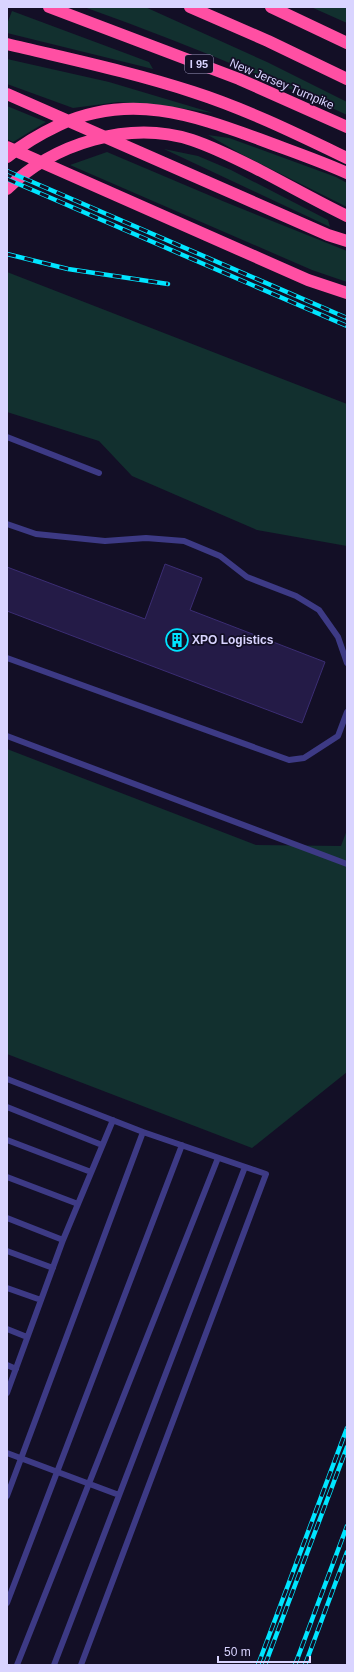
<svg xmlns="http://www.w3.org/2000/svg" width="354" height="1672" viewBox="0 0 354 1672" font-family="Helvetica,sans-serif">
	<style>
		.green { fill: #12302f }
		.building { fill: #241b47; stroke: #3b2d73 }
		.lines { fill: none; stroke-linecap: round; stroke-linejoin: round }
		.service { stroke: #3d3a85; stroke-width: 6 }
		.motorway { stroke: #ff4fa3; stroke-width: 12 }
		.rail-casing { stroke: #00e5ff; stroke-width: 4.5 }
		.rail { stroke: #130f26; stroke-width: 3; stroke-dasharray: 9; stroke-linecap: butt }
		.labels { text-anchor: middle; dominant-baseline: central; stroke-width: 3.5; stroke-linejoin: round; paint-order: stroke }
		.shield { fill: #130f26; stroke: #9e99be; stroke-width: 1 }
		.shield-label { font-size: 11px; font-weight: bold; fill: #d9d4ff }
		.street-label { font-size: 12px; fill: #d9d4ff; stroke: #130f26 }
		.poi-label { font-size: 12px; font-weight: bold; fill: #d9d4ff; stroke: #130f26; text-anchor: start }
	</style>
	<rect width="100%" height="100%" fill="#130f26"/>
	<path class="green" d="M84,7h61l9,4 113,51 80,40v13c-86,-41 -174,-76 -263,-108z
		M311,7h36v16z
		M12,11l137,51 4,7 -146,-36v-9z
		M7,59l102,23 104,31 -40,-6 -55,-5 -45,6 -66,-24z
		M7,106l39,16 -33,20 -6,-3z
		M208,135l21,3 107,39 11,6v24l-106,-53z
		M164,149l34,7 33,14 97,50 2,7z
		M107,152l118,50 122,49v31l-35,-12 -242,-105z
		M7,272l340,132v142l-90,-16 -125,-54 -33,-35 -92,-29z
		M7,749l249,96 85,1 6,-16v242l-95,76 -245,-94z"/>
	<path class="building" d="M165,564l37,14 -12,32 135,52 -23,61 -295,-112v-44l138,52z"/>
	<g class="lines">
		<path class="service" d="M7,437l92,36
			M7,524l29,10 69,7 41,-3 38,3 36,15 27,21 49,19 23,14 19,27 9,26
			M7,658l282,102 15,-2 34,-22 9,-24
			M7,736l340,128
			M7,1079l136,53
			M7,1107l95,38
			M7,1140l84,32
			M7,1177l71,27
			M7,1218l56,22 50,-120
			M7,1251l46,17
			M7,1288l34,12
			M7,1329l20,8
			M7,1365l9,4
			M7,1393l56,-153
			M7,1453l112,42
			M7,1496l136,-364 123,42 -185,491
			M7,1603l175,-458
			M17,1665l201,-507
			M54,1665l191,-498"/>
		<path class="motorway" d="M49,7l190,72 108,48
			M190,7l78,34 79,38
			M271,7l76,36
			M7,44c62,15 125,28 186,48 53,17 104,42 154,66
			M7,94l230,101 91,40 19,6
			M7,147l301,133 39,13
			M7,157c16,-13 33,-23 52,-32 70,-32 132,-11 200,14 29,11 59,21 88,34
			M7,189c47,-46 122,-69 185,-49 24,8 47,20 69,31 29,15 57,31 86,45"/>
		<g class="rail-casing">
			<path id="rail" d="M7,171l340,147
				M7,179l340,147
				M7,254l61,15 100,15
				M258,1665l89,-237
				M265,1665l82,-218
				M295,1665l52,-139
				M305,1665l42,-113"/>
		</g>
		<use href="#rail" class="rail"/>
	</g>
	<defs>
		<g id="building-ring" transform="scale(1.15)"><circle r="9.5" fill="#130f26" stroke="#00e5ff" stroke-width="1.5"/><path d="M-4-6H4V6H1V3H-1V6H-4ZM-2.5-4.3h1.7v1.8h-1.7ZM.8-4.3h1.7v1.8H.8ZM-2.5-1h1.7V.8h-1.7ZM.8-1h1.7V.8H.8Z" fill="#00e5ff"/></g>
	</defs>
	<g fill-rule="evenodd">
		<use href="#building-ring" x="177" y="640"/>
	</g>
	<g class="labels">
		<rect class="shield" x="185" y="55" width="28" height="18" rx="3"/>
		<g class="shield-label">
			<text x="199" y="64">I 95</text>
		</g>
		<g class="street-label">
			<text transform="translate(282 84) rotate(23)">New Jersey Turnpike</text>
		</g>
		<g class="poi-label">
			<text x="192" y="640">XPO Logistics</text>
		</g>
	</g>
	<rect width="354" height="1672" fill="none" stroke="#d9d4ff" stroke-width="16"/>
	<path d="M218 1656v6h92v-6" fill="none" stroke="#d9d4ff" stroke-width="2"/>
	<text x="224" y="1656" font-size="12" fill="#d9d4ff" stroke="#130f26" stroke-width="3" paint-order="stroke">50 m</text>
</svg>
